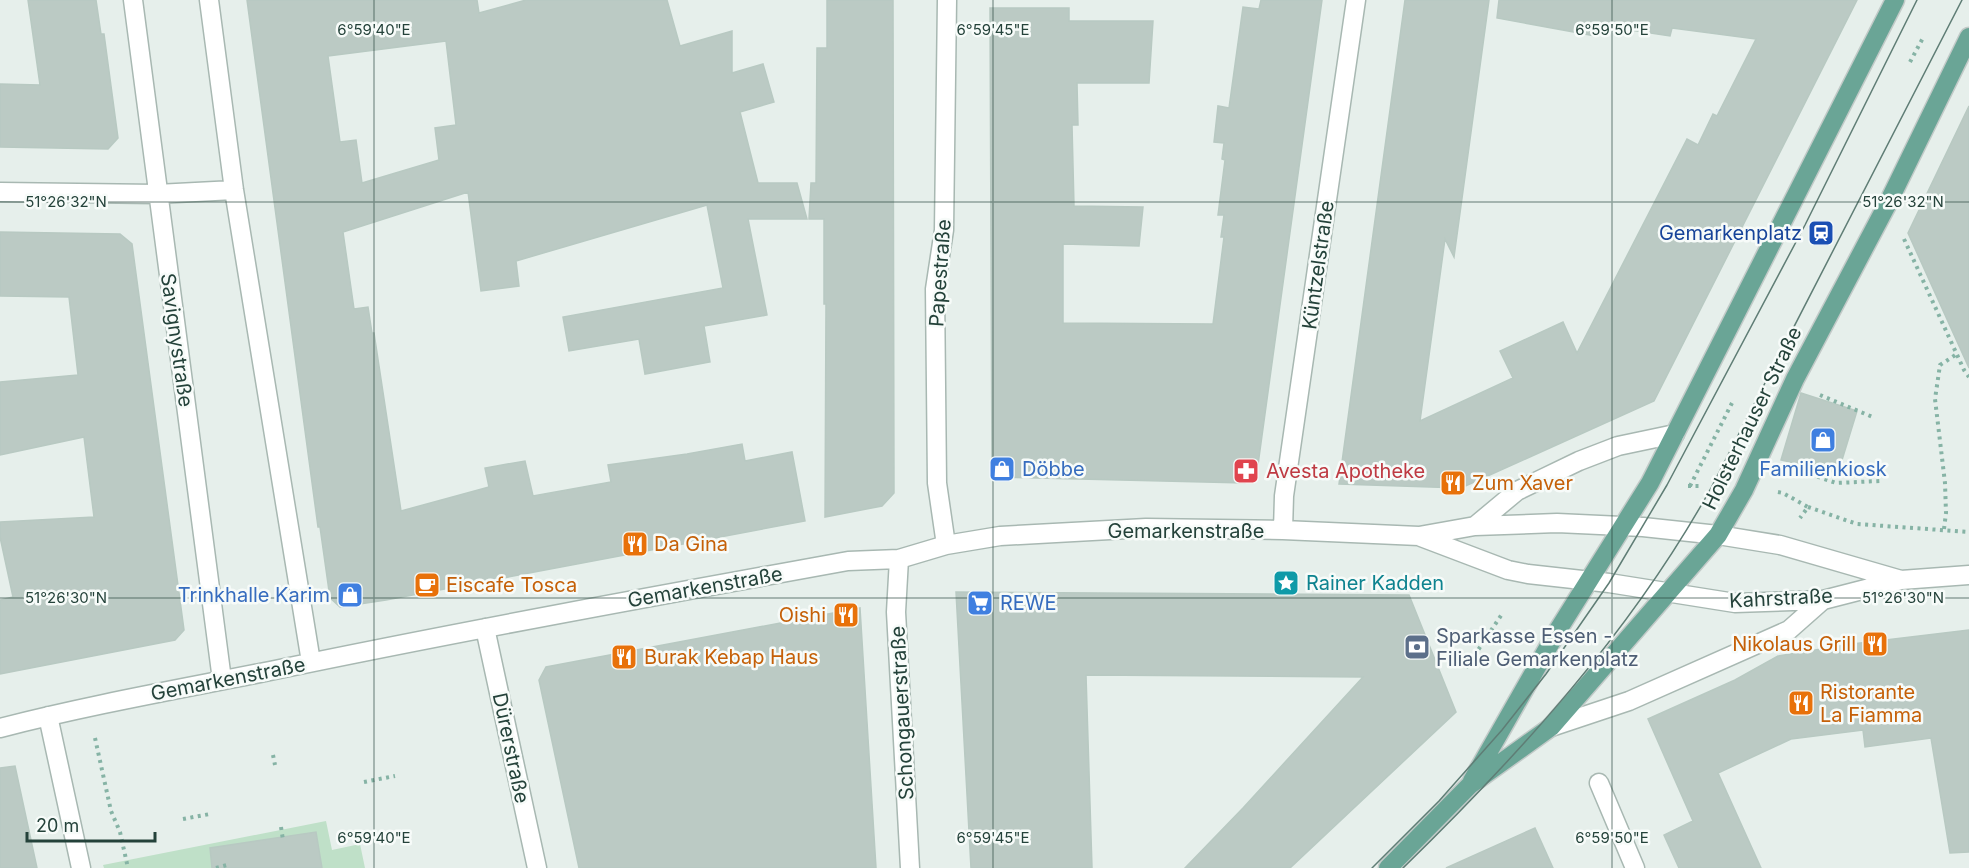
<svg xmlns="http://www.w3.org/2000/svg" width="1969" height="868" viewBox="0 0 1969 868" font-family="Inter,sans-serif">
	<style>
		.green { fill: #bfe0c8 }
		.building { fill: #bbcac4; stroke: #b8c9c2; stroke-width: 1.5; fill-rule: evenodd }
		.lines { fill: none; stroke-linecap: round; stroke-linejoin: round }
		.minor-casing { stroke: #a8b8b2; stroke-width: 21 }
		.major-casing { stroke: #c2cac8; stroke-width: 21 }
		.path { stroke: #86b3a5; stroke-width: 4; stroke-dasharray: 3 4.5; stroke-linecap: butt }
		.minor { stroke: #fff; stroke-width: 18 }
		.major { stroke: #6aa596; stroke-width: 18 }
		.tram { stroke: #5f7d75; stroke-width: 1.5 }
		.ticks { fill: none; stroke: #24423a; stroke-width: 1.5; stroke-opacity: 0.45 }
		.labels { text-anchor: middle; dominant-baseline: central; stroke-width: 5; stroke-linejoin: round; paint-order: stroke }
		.transit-label { font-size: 20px; fill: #164399; stroke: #f7fbf9; text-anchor: end }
		.street-label { font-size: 20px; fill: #24423a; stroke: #f7fbf9 }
		.shop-label { font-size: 20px; fill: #366cbe; stroke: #f7fbf9; text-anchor: start }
		.health-label { font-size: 20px; fill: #be3a42; stroke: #f7fbf9; text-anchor: start }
		.food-label { font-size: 20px; fill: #c56008; stroke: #f7fbf9; text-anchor: start }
		.culture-label { font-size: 20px; fill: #0d838f; stroke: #f7fbf9; text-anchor: start }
		.service-label { font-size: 20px; fill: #4e5e75; stroke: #f7fbf9; text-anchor: start }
		.ticks-label { font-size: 15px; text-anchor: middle; fill: #24423a; stroke: #f7fbf9; stroke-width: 5; stroke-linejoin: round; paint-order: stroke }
	</style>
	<rect width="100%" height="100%" fill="#e6efeb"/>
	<path class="green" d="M326,821l6,29 28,-6 5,24h-261l-1,-3z"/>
	<path class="building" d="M28,0h68l5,34h3l14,104 -10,11 -108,-2v-63l40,1z
		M247,0h230l2,13 47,-13h141l13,46 52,-15v42l31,-9 11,38 -34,10 18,71h39l10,36h-59l19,96 -63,11 6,36 -65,12 -6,-35 -70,12 -6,-34 160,-29 -16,-83 -191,56 3,25 -38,5 -13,-99 -125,40 11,77 14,-2 4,26h2l27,178 88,-24 -4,-19 40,-7 8,35 78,-14 -3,-17 79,-11 55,-10 3,17 47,-9 13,69 -419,79 -46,7 -10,-9 -10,-71h-2zM446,41l10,84 -21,3 4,32 -77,23 -6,-43 -16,2 -12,-86z
		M827,0h66l1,493 -12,13 -57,11 1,-213h-2v-85h-15l2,-36h5l1,-135h10z
		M1261,0h61l-65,472 -12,11 -253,-6 -2,-469h79v13h84l-4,62h-72l1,42h-6l2,81 69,1 -4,39 -76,-2v79l150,1 11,-87h-3l3,-22h-6l7,-55 -3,-1 2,-16 -10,-1 4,-36 11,2 14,-101 16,2z
		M1405,0h84l-35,257 -9,-18 -25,182 93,-43 -13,-27 63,-29 14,31 110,-214 11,6 15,-31 4,2 39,-77 -84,-11 -2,8 -73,-11 -1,11 -99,-18 2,-18h358l-203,401 -193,87 -122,-4z
		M1969,106v262l-61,-135z
		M0,232l120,2 12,10 52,386 -9,10 -175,34v-74l13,-3 -13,-60v-15l94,-5 -10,-80 -84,18v-73l78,-7 -9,-78 -69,-1z
		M1801,393l56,18 -19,62 -57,-13z
		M956,592l453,3 47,117 -166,156h-105l58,-60 120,-131 -277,-2 6,193h-121z
		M860,608l16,260h-297l-40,-188 7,-13z
		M1969,630v222l-19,1 -19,-115 -66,9 -2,-17 -72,9 -73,34 43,95h-82l-15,-33 29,-14 -45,-102 87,-39 43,-24 74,-12z
		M15,766l22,102h-37v-100z
		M1535,828l18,40h-107z
		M316,832l6,36h-110l-2,-20z"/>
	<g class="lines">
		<g class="minor-casing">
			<path id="minor" d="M133,0l89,680
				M209,0l25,190 77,472
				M0,192l157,2 77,-4
				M1475,526l42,-35 62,-30 39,-15 57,-12
				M1283,530l1,-34 72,-496
				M1421,537l87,33 20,4 81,9 126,20 88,-3 78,-20 68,-5
				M946,545l-9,-62 -2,-194 9,-59 3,-230
				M899,559l-3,53 14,256
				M485,628l52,240
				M48,716l33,152
				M1551,727l78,-26 160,-71 34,-30
				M0,728c89,-23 180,-39 270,-57 192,-40 385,-75 578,-110l51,-2 47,-14 54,-9 146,-8 137,2 136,6 56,-10 82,-3 86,4 75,8 62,10 121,35
				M1599,783l36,85"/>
		</g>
		<g class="major-casing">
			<path id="major" d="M1472,781l86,-151 92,-147 245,-483
				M1388,868l82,-83 81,-58 167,-192 26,-45 51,-111 93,-176 81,-166"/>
		</g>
		<path class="path" d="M1910,62l14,-26
			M1904,239l60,131 5,7
			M1820,395l55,23
			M1789,467l47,16 44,-2
			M1688,486h15
			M1690,486l42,-83
			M1778,492l5,1 25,14 -8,11
			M1808,507l49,17 112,8
			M1944,529l2,-16 -1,-30 -10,-84 5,-34 17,-11
			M1466,668l36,-54
			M95,738l16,73 9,21 8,36
			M273,755l2,10
			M364,782l31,-6
			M183,819l27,-5
			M281,827l2,13
			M216,868l11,-3 1,3"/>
		<use href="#minor" class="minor"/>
		<use href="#major" class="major"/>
		<path class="tram" d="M1372,868l67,-67 63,-71 44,-56 63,-91 58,-98 138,-260 112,-225
			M1403,868c117,-114 229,-237 308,-380l251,-488"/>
	</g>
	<path class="ticks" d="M374,0v868M993,0v868M1612,0v868M0,202h1969M0,598h1969"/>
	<defs>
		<g id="station-square" transform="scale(1.35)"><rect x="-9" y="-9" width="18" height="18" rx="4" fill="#1a4fb4" stroke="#f7fbf9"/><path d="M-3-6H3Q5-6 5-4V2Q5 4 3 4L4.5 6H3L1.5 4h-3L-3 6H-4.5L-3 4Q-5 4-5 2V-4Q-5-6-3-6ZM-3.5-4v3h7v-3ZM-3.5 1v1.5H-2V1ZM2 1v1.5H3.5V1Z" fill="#fff"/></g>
		<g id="shop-square" transform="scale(1.35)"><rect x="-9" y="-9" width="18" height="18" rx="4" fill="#3f7fe0" stroke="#f7fbf9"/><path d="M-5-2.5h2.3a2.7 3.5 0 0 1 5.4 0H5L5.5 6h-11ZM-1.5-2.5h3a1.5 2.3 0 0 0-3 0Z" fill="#fff"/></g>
		<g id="pharmacy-square" transform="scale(1.35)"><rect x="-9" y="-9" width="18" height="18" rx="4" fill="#e0444e" stroke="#f7fbf9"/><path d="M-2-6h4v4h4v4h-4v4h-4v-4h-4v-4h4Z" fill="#fff"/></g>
		<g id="restaurant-square" transform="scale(1.35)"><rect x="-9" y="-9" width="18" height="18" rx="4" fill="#e8710a" stroke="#f7fbf9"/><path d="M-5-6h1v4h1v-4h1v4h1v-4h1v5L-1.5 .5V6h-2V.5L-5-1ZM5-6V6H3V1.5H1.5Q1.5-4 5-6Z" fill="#fff"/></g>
		<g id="sight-square" transform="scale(1.35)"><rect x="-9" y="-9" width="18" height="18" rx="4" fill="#0f9aa8" stroke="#f7fbf9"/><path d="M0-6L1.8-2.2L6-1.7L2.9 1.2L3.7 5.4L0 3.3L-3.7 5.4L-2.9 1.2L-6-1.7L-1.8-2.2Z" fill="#fff"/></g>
		<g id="cafe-square" transform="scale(1.35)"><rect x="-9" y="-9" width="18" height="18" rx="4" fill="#e8710a" stroke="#f7fbf9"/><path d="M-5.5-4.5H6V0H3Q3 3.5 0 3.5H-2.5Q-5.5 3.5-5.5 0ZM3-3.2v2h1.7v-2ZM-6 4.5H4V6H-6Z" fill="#fff"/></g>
		<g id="supermarket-square" transform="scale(1.35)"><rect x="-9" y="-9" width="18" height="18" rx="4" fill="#3f7fe0" stroke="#f7fbf9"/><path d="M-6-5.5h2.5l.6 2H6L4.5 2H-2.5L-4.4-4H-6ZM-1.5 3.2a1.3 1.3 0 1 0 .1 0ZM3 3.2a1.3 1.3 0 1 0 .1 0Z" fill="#fff"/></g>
		<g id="bank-square" transform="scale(1.35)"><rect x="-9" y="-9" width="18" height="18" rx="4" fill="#5c6f8a" stroke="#f7fbf9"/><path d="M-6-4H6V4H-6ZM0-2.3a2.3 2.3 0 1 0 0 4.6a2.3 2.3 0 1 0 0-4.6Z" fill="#fff"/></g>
	</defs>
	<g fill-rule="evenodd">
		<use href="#station-square" x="1821" y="233"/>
		<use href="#shop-square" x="1823" y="440"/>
		<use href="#shop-square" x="1002" y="469"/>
		<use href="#pharmacy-square" x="1246" y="471"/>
		<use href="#restaurant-square" x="1453" y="483"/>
		<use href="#restaurant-square" x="635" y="544"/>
		<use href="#sight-square" x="1286" y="583"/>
		<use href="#cafe-square" x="427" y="585"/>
		<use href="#shop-square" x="350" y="595"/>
		<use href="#supermarket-square" x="980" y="603"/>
		<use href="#restaurant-square" x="846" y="615"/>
		<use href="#restaurant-square" x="1875" y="644"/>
		<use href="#bank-square" x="1417" y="647"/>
		<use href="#restaurant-square" x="624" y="657"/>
		<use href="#restaurant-square" x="1801" y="703"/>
	</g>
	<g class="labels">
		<g class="transit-label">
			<text x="1802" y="233">Gemarkenplatz</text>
		</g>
		<g class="street-label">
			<text transform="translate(1318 265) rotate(-82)">Küntzelstraße</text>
			<text transform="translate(940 273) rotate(-86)">Papestraße</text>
			<text transform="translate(177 340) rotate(82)">Savignystraße</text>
			<text transform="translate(1752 418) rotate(-64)">Holsterhauser Straße</text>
			<text x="1186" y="531">Gemarkenstraße</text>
			<text transform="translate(705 587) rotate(-10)">Gemarkenstraße</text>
			<text transform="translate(1781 598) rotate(-3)">Kahrstraße</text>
			<text transform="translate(228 679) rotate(-11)">Gemarkenstraße</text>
			<text transform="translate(902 713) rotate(-93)">Schongauerstraße</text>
			<text transform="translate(511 748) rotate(78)">Dürerstraße</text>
		</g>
		<g class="shop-label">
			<text x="1022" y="469">Döbbe</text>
			<text x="1823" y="469" text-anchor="middle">Familienkiosk</text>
			<text x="330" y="595" text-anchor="end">Trinkhalle Karim</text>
			<text x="1000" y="603">REWE</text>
		</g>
		<g class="health-label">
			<text x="1266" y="471">Avesta Apotheke</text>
		</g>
		<g class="food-label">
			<text x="1472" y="483">Zum Xaver</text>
			<text x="654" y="544">Da Gina</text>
			<text x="446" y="585">Eiscafe Tosca</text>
			<text x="826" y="615" text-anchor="end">Oishi</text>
			<text x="1856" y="644" text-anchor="end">Nikolaus Grill</text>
			<text x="644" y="657">Burak Kebap Haus</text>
			<text x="1820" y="692">Ristorante<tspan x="1820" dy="23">La Fiamma</tspan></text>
		</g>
		<g class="culture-label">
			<text x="1306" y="583">Rainer Kadden</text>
		</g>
		<g class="service-label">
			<text x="1436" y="636">Sparkasse Essen -<tspan x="1436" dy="23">Filiale Gemarkenplatz</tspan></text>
		</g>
	</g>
	<g class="ticks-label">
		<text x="374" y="35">6°59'40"E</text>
		<text x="993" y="35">6°59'45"E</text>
		<text x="1612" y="35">6°59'50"E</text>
		<text x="66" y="207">51°26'32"N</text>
		<text x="1903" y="207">51°26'32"N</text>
		<text x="66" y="603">51°26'30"N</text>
		<text x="1903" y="603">51°26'30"N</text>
		<text x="374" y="843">6°59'40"E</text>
		<text x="993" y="843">6°59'45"E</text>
		<text x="1612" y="843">6°59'50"E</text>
	</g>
	<path d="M27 832v9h128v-9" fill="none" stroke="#24423a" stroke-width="3"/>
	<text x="36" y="832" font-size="18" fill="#24423a" stroke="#f7fbf9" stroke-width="4.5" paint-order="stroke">20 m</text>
</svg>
